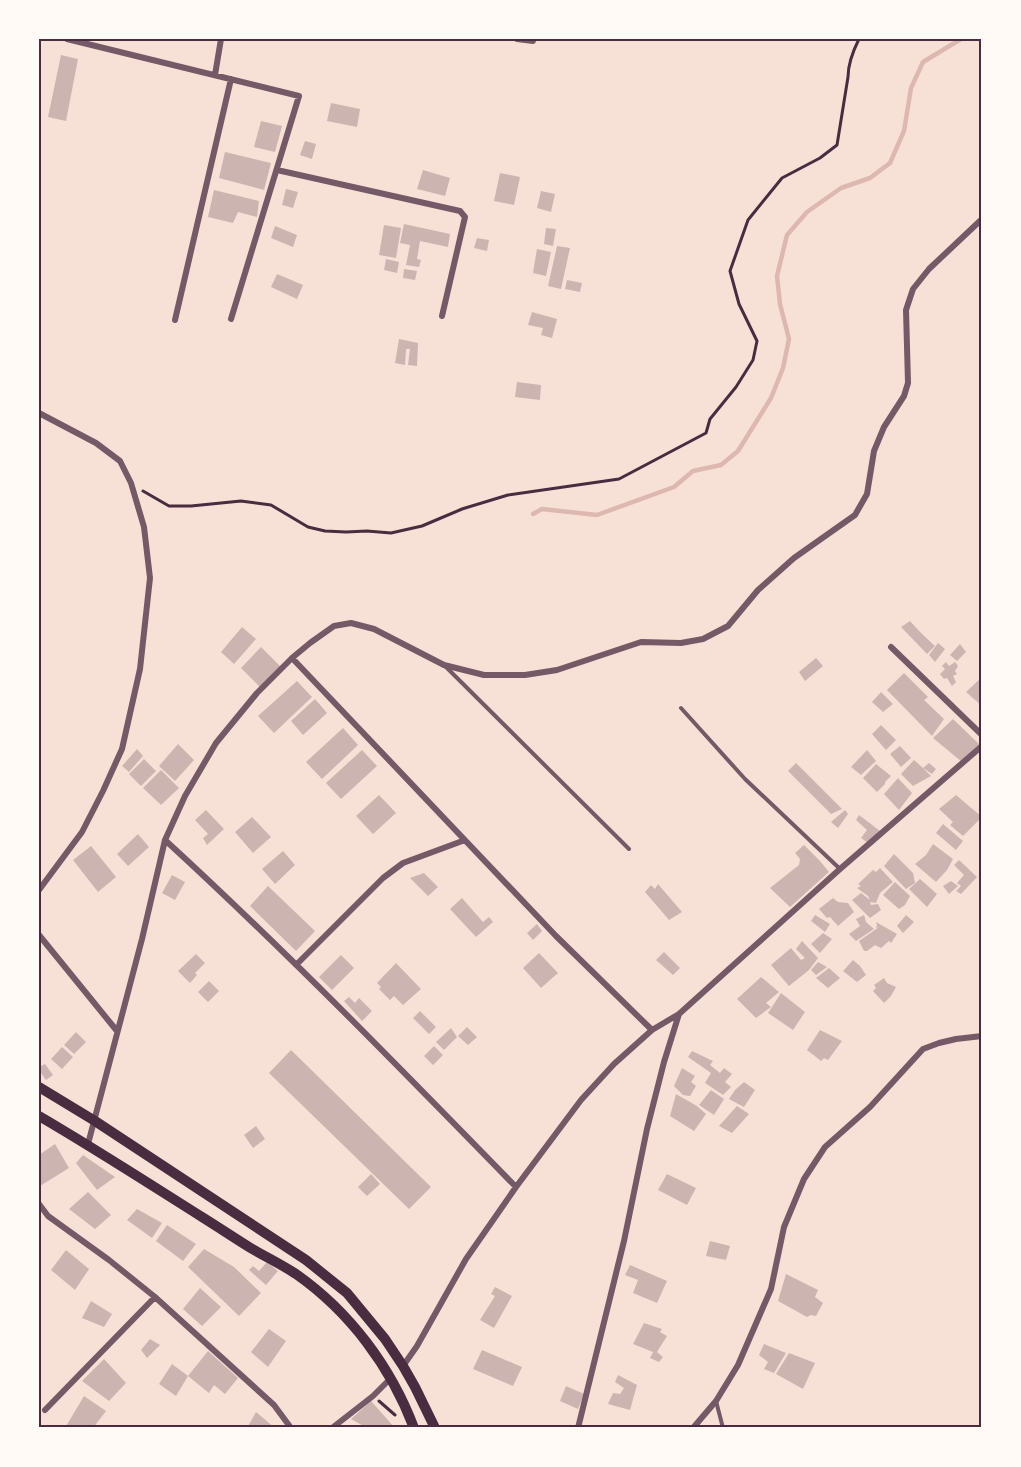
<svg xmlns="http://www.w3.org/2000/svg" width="1021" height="1467" viewBox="0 0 1021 1467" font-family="Rubik,sans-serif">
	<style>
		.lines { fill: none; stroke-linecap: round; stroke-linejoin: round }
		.stream { stroke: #dcb8b0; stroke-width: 4.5 }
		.building { fill: #ccb4b1 }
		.path { stroke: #4a2c40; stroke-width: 3 }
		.service { stroke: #755966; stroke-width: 4 }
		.minor { stroke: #755966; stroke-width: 6 }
		.primary { stroke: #4a2c40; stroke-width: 10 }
		.neatline { fill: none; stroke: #4a2c40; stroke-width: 2 }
	</style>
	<rect width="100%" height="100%" fill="#f7e1d7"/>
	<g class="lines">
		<path class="stream" d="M533,514l9,-5 55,6 77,-28 19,-16 28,-6 17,-14 33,-53 12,-30 6,-29 -9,-35 -3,-28 10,-41 20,-23 34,-24 29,-10 20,-15 14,-32 7,-43 12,-26 38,-23"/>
	</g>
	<path class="building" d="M61,55l17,4 -12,62 -18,-4z
		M331,103l29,6 -3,18 -30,-6z
		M261,121l21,5 -7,26 -21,-5z
		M305,141l11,3 -4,15 -12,-4z
		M225,152l46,11 -7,27 -45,-12z
		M423,170l27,8 -5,18 -28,-7z
		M500,173l20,4 -6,28 -20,-4z
		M286,189l12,3 -5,16 -11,-3z
		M214,190l45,11 -2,16 -19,-5 -5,11 -25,-6z
		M541,191l14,3 -4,18 -14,-4z
		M404,224l46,10 -2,13 -28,-6 -3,18 4,1 -2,7 -13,-2 4,-20 -10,-2z
		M384,225l17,3 -5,30 -17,-3z
		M275,226l22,9 -4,12 -22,-9z
		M546,228l10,1 -3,17 -9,-2z
		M477,238l12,2 -2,11 -13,-3z
		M557,246l13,2 -9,41 -13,-3z
		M537,249l14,3 -5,24 -13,-3z
		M386,259l13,3 -2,11 -13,-3z
		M404,269l13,2 -2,9 -12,-2z
		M277,274l26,11 -6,14 -26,-12z
		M567,280l15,3 -2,9 -15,-3z
		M532,312l25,7 -5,19 -11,-3 2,-7 -15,-3z
		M399,339l19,4 -1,23 -9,-1 2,-16h-4l-1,16 -10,-2z
		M517,382l24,3 -1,15 -25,-3z
		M910,621l12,13 13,12 -8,8 -26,-27z
		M242,627l14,12 -22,25 -13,-12z
		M938,643l7,6 -10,13 -6,-7z
		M960,644l6,8 -9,9 -7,-6z
		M261,647l20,20 -21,20 -19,-19z
		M816,658l7,8 -18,15 -6,-9z
		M946,662l3,4 6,-4 3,4 -3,5 2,3 -4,2 3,6 -4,4 -5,-8 -3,1 -4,-5 5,-5 -3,-3z
		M904,673l24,24 -4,3 20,19 -12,17 -45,-46z
		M982,677v29l-16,-14z
		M297,681l15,16 -38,36 -16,-17z
		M881,692l12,12 -10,8 -11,-10z
		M315,699l12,14 -24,22 -12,-14z
		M953,719l27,26 -18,17 -29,-24z
		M881,725l15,15 -10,10 -14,-16z
		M343,728l15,17 -36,34 -16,-17z
		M178,744l16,16 -19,21 -16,-15z
		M900,746l11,12 -10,9 -11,-13z
		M137,749l6,7 -14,16 -7,-6z
		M362,750l15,16 -36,33 -15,-16z
		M867,750l9,11 -15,14 -10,-8z
		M144,759l12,12 -15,15 -12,-12z
		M914,760l9,8 6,-5 7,6 -4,5 -9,-6 8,8 -18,10 -12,-12z
		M796,763l46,46 -11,5 -43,-43z
		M876,764l15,12 -6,6v2l-8,8 -14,-14z
		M161,770l18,18 -18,17 -18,-17z
		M898,778l14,15 -13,17 -15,-16z
		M379,795l17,18 -23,21 -17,-18z
		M956,795l26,22 -19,19 -13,-11 3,-3 -14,-13z
		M206,810l18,19 -17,16 -4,-7 5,-4 -13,-14z
		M845,810l3,4 -10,14 -7,-6z
		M859,815l21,16 -12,12 -7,-5 6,-8 -11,-10z
		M252,817l19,20 -18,16 -18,-21z
		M943,824l20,17 -7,9 -20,-17z
		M138,834l11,13 -21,19 -11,-12z
		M933,844l20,15 -6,11 -11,12 -21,-18 11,-9z
		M804,845l16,16 9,11 -39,35 -20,-19 29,-23 1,-6 -5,-6z
		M91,846l25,31 -18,15 -25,-32z
		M283,851l12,14 -20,19 -13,-15z
		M894,854l19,19 2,10 -9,6 -22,-23z
		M959,860l18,17 -16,17 -5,-3 5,-5 -4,-3 7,-8 -10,-10z
		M880,868l13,14 -13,11 -4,10 -6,-1 1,3 7,-1 3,6 -11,8 -18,-18 9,-7 9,7 -2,-4 -11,-8 4,-2 -3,-2 15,-14 3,2z
		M424,873l14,14 -10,9 -18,-18z
		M172,875l13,7 -10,18 -13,-7z
		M920,879l17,15 -10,13 -18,-18z
		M951,881l7,5 -9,8 -6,-8z
		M895,882l15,14 -5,9 -6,4 -16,-14z
		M658,884l24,28 -13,8 -24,-28 6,-7 4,4z
		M268,886l47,45 -19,20 -46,-45z
		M462,898l21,24 6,-5 4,5 -17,15 -26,-28z
		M833,898l5,4 10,1 6,9 -16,14 -8,-9 -3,1 -8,-9z
		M815,915l15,9 -5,8 -14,-11z
		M864,915l2,7 8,7 -18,12 -7,-7 11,-8 -4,-7z
		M906,915l8,7 -11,11 -6,-7z
		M876,922l21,12 -6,9 -2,-2 -8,7 -6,-3 -8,6h-3l-5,-10 20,-14 -3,1 1,-3z
		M537,924l5,7 -9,9 -6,-7z
		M823,933l9,6 -12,14 -9,-9z
		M802,941l16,17 -9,12 -20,16 -18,-21 20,-17 10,12 4,-2 -9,-9z
		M664,952l16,16 -7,7 -17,-15z
		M539,953l19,20 -17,15 -18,-20z
		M196,954l9,9 -10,10 2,2 -7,8 -12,-12z
		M341,955l13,13 -22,22 -13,-13z
		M853,960l7,6 6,9 -9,7 -14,-11z
		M818,962l9,5 -11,8 -5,-5z
		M396,963l25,26 -18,16 -9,-9 -4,4 -11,-11 2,-2 -4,-4z
		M829,968l11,10 -12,10 -12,-10z
		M761,977l18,15 -13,11 5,4 -15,11 -19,-19z
		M884,978l3,5 9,4 -5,9 -7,7 -11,-12 3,-3 -2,-3z
		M209,981l10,10 -11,11 -10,-10z
		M781,993l24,19 -12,18 -25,-17z
		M349,997l6,6 4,-5 13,13 -10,10 -18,-20z
		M420,1011l16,16 -7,7 -16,-16z
		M467,1027l10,10 -9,8 -10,-9z
		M451,1028l6,9 -13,13 -8,-8z
		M820,1030l22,11 -14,19 -4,-2 -3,3 -14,-11z
		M76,1032l10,10 -12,12 -10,-9z
		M434,1046l9,9 -10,10 -9,-9z
		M62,1047l11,10 -11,12 -11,-10z
		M291,1050l140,137 -22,22 -140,-136z
		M692,1051l21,10 -3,4 10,8 4,-5 8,6 -7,8 6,5 -8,8 -18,-12 6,-10 -23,-16z
		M45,1064l8,11 -7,5 -7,-10v-3z
		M682,1068l13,8 -4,6 5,4 -6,10 -7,-1 -9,-9z
		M744,1082l11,8 -11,17 -15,-8 6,-9z
		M711,1090l13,9 -10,16 -15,-10z
		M676,1094l21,12 9,8 -12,17 -24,-15z
		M737,1106l12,8 -17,19 -13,-7z
		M256,1126l9,13 -12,9 -9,-13z
		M55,1144l14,24 -29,18 -1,-2v-29z
		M83,1155l32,22 -18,13 -21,-27z
		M371,1174l9,10 -13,12 -9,-9z
		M667,1174l29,14 -9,17 -29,-15z
		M88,1192l23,23 -16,14 -26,-20z
		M137,1209l25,14 -10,15 -25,-18z
		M167,1225l29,19 -13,17 -27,-20z
		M710,1241l20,5 -4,14 -20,-4z
		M204,1249l30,18 27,26 -22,23 -51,-49z
		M66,1250l23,19 -14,21 -24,-20z
		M267,1262l11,9 -12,14 -17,-15 4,-4 6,5z
		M630,1265l37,16 -10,22 -24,-10 5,-13 -13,-5z
		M786,1274l32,16 -3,7 8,6 -7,13 -5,-1 -4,2 -29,-16z
		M495,1287l17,9 -18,32 -14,-8 15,-24 -4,-2z
		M200,1288l21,19 -19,19 -19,-17z
		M91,1301l21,13 -8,13 -22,-9z
		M644,1323l18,6 -2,3 7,4 -10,16 6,5 -4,5 -9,-4 3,-6 -20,-8z
		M269,1329l17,12 -18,26 -17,-15z
		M150,1339l10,6 -13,13 -6,-8z
		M764,1344l22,9 -12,20 -10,-4 4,-7 -9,-7z
		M482,1350l40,17 -9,19 -40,-17z
		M208,1351l30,27 -13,16 -11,-9 -5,8 -21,-17z
		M789,1353l26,10 -12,26 -27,-15z
		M104,1359l22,24 -17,18 -27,-20z
		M172,1364l16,12 -12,20 -17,-12z
		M618,1375l19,10 -7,25 -22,-6 5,-11 7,1 4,-6 -9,-6z
		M566,1386l18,8 -6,15 -18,-8z
		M84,1396l22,15 -13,17h-28z
		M371,1401l24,27h-28l-16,-9z
		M256,1412l19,16h-28z"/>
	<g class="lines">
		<path class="path" d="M143,491l26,15h22l50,-5 30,4 37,22 17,4 21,1 21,-1 24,2 31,-7 40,-17 46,-14 111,-16 87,-46 4,-14 26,-32 17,-27 4,-19 -18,-37 -9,-33 18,-51 34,-42 38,-20 17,-13 11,-68c0,-13 5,-26 11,-38
			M379,1401l16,14"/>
		<path class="service" d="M445,666l184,183
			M681,708l64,71 94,89
			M716,1401l7,27"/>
		<path class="minor" d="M67,39l232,57 -68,223
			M517,39l16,2
			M215,75l6,-36
			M277,170l183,41 5,6 -23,99
			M175,320l56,-241
			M39,413l57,30 24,18 11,22 13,44 6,51 -10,91 -18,80 -19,42 -21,41 -43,58
			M891,647l91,88
			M292,658l264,278 96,94
			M165,840c121,111 236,229 351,347
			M39,935l78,96
			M296,965l87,-87 20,-15 62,-23
			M88,1144l54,-205 23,-99 20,-44 31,-53 41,-50 35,-35 18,-15 24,-17 17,-3 23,6 70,36 40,10h41l32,-5 84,-28 40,1 22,-4 25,-13 30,-36 36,-32 61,-43 12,-21 7,-43 10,-24 20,-31 4,-13 -2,-73 7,-21 16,-20 53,-50
			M39,1204l9,12 61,44 46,37 119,108 17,23
			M403,1366l14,-20 49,-87 50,-72 65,-87 33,-36 38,-34 27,-16 161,-145 142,-123
			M45,1410l110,-113
			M332,1428l41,-32 18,-18
			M578,1428l46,-187 23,-112 17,-67 15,-48
			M693,1428l23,-27 22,-36 33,-76 13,-62 20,-48 21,-32 45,-40 53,-58 16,-6 17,-4 26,-3"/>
		<path class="primary" d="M39,1087l56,34 211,139 41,33 38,46 18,27 12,21 20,41
			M39,1116c55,32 109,67 163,101 16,10 31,20 47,30 15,9 32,17 47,27 54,38 95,93 118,154"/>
	</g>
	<rect width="1021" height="1467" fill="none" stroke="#fffaf5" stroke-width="81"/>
	<rect x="40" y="40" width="940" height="1386" class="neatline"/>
</svg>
